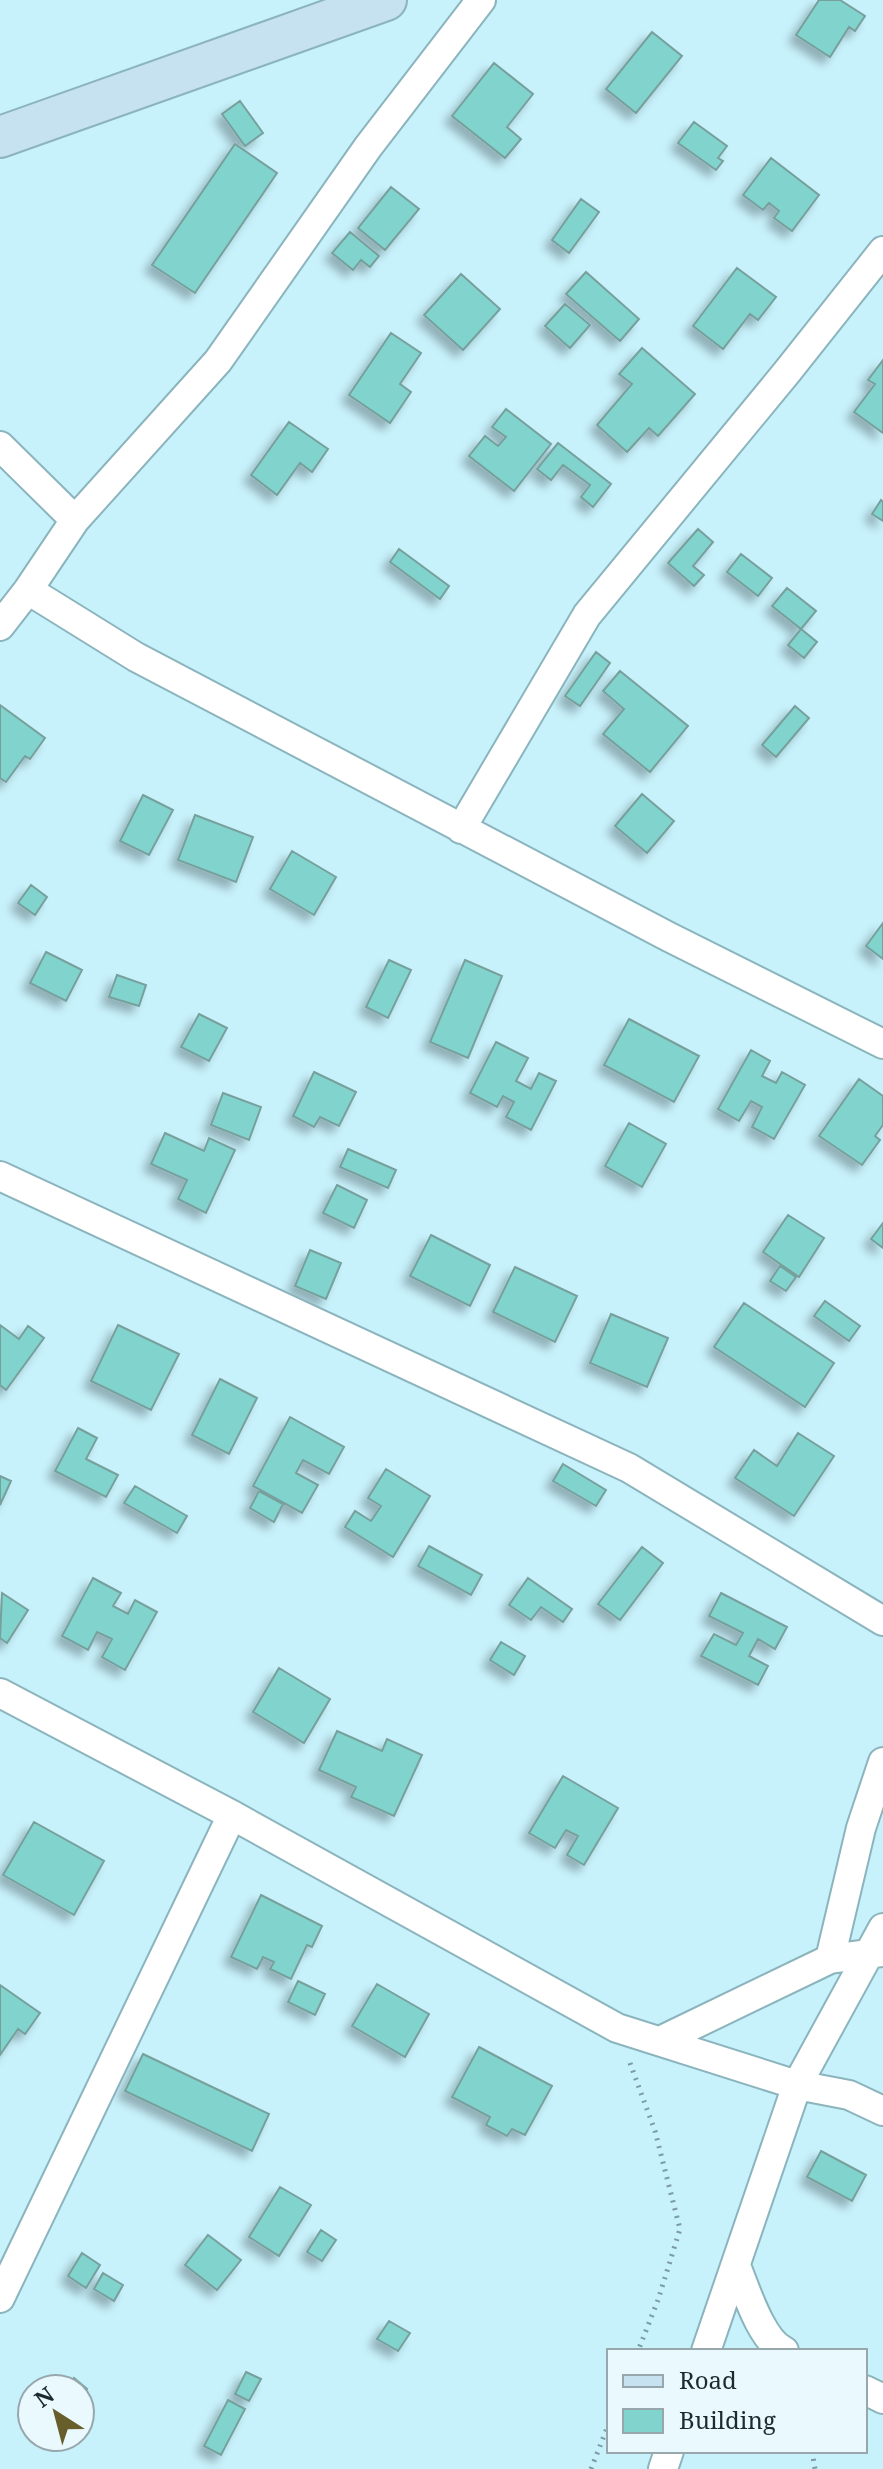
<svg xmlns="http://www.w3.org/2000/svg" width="883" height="2469" viewBox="0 0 883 2469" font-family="'Noto Serif',serif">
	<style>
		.building { fill: #81d3cd; stroke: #77a09d; stroke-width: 2; filter: url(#shadow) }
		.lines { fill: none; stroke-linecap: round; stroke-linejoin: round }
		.street-casing { stroke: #8bb4bd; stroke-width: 32 }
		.secondary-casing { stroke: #8bb4bd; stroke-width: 44 }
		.path { stroke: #7c9ba2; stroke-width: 5; stroke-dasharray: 2 6; stroke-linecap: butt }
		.street { stroke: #fff; stroke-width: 28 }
		.secondary { stroke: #c6e2f1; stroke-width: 40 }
	</style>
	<defs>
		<filter id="shadow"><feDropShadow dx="-7" dy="7" stdDeviation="4" flood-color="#0004"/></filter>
	</defs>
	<rect width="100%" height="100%" fill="#c7f1fb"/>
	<path class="building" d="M819,0h21l25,16 -10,15 -6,-4 -19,30 -34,-22z
		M652,32l30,24 -46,57 -30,-24z
		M494,63l39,31 -26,33 14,12 -16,19 -53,-42z
		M240,101l23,32 -18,13 -23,-32z
		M694,122l33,24 -9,12 5,3 -7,9 -38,-27z
		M235,144l42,29 -82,120 -43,-28z
		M771,158l48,37 -27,36 -18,-13 5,-7 -10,-8 -6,7 -20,-15z
		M391,187l28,22 -34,41 -27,-22z
		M581,199l18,13 -30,41 -17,-13z
		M350,232l29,24 -9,11 -9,-7 -8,10 -21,-17z
		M737,268l39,29 -18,23 -8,-6 -27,35 -30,-23z
		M586,272l53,47 -19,22 -54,-47z
		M461,274l39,35 -37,41 -39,-35z
		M565,304l25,21 -20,23 -25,-22z
		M391,333l30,20 -21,31 11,8 -21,31 -41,-28z
		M642,348l53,46 -37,42 -9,-8 -22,24 -30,-27 35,-41 -13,-10z
		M883,360v73l-29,-21 21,-28 -7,-4z
		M506,409l45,35 -37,47 -45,-35 16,-20 13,10 8,-9 -14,-10z
		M289,422l39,27 -16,23 -12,-9 -23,32 -26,-20z
		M558,443l53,41 -18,23 -12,-10 9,-12 -27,-20 -12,15 -14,-11z
		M881,500l2,2v19l-11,-7z
		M698,529l15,13 -20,24 11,9 -10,11 -26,-23z
		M399,549l50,37 -9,13 -50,-37z
		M741,554l31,24 -14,18 -31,-24z
		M787,588l29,23 -15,18 -29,-23z
		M801,629l16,13 -13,16 -16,-13z
		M596,652l14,11 -30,43 -15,-10z
		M620,671l68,55 -38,46 -47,-38 21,-25 -21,-18z
		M0,705l45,33 -15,21 -5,-3 -19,26 -6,-4z
		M795,706l14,12 -33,39 -14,-12z
		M642,794l32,27 -27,32 -32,-27z
		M143,795l30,15 -24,45 -29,-14z
		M195,815l58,22 -17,45 -58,-22z
		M292,851l44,26 -22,38 -44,-26z
		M31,885l16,12 -12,18 -17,-12z
		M883,923v36l-17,-13z
		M46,952l36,18 -16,31 -36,-18z
		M389,960l22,10 -23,48 -22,-11z
		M465,960l37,16 -34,82 -38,-16z
		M117,975l29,10 -7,21 -30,-9z
		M199,1014l28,14 -18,33 -28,-14z
		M629,1019l70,37 -25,46 -70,-37z
		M496,1042l32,16 -12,23 15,8 8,-16 17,8 -25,49 -25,-13 8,-15 -11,-6 -6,11 -27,-14z
		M751,1050l19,11 -8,15 14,7 6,-11 23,13 -31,54 -22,-12 10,-20 -11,-6 -12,20 -21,-12z
		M314,1072l42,20 -17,34 -19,-9 -6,10 -21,-11z
		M859,1079l24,17v29l-8,11 5,4 -18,25 -43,-29z
		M223,1093l38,14 -12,33 -38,-15z
		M629,1123l37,21 -24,43 -37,-21z
		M165,1133l39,18 5,-13 26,12 -29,63 -28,-14 9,-19 -36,-16z
		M348,1149l48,21 -8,18 -48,-21z
		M337,1185l30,15 -13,28 -31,-15z
		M788,1215l36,23 -25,39 -36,-25z
		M883,1223v25l-12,-9z
		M431,1235l59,30 -20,41 -60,-30z
		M310,1250l31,13 -15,36 -31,-13z
		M780,1266l16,11 -10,14 -16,-10z
		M515,1267l62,29 -22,46 -62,-30z
		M825,1301l35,25 -11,15 -35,-25z
		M744,1303l90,60 -29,44 -91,-60z
		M611,1314l57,24 -21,49 -57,-24z
		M0,1325l19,14 9,-13 16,12 -38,52 -6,-5z
		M118,1325l61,29 -28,56 -60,-29z
		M220,1379l37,19 -28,56 -37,-19z
		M290,1417l54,30 -15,27 -26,-14 -7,13 22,12 -16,28 -49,-27z
		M78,1428l19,10 -11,21 32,16 -12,22 -51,-26z
		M798,1433l36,23 -40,60 -59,-38 19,-28 23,16z
		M563,1464l43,26 -10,16 -43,-25z
		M386,1469l44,27 -37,61 -48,-30 10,-16 16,10 10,-15 -13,-8z
		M0,1476l11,5 -11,24z
		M135,1486l52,30 -10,17 -53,-30z
		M259,1491l24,13 -9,18 -24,-14z
		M429,1546l53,29 -11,20 -53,-29z
		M642,1547l21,16 -43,57 -22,-16z
		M93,1578l28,15 -8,13 15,8 7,-14 22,12 -32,58 -23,-13 10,-18 -15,-7 -9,18 -26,-14z
		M528,1578l44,31 -9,13 -22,-15 -10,13 -22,-15z
		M2,1593l26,17 -21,33 -7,-5z
		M721,1593l66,34 -12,22 -17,-10 -9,17 19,10 -10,19 -57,-29 13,-22 22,11 7,-12 -34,-17z
		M501,1642l24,14 -11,19 -24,-15z
		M279,1668l51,31 -26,44 -51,-31z
		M337,1731l45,20 5,-12 35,16 -28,61 -43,-19 5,-10 -37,-17z
		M563,1776l55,32 -34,57 -17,-10 11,-19 -12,-6 -11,18 -26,-15z
		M34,1822l70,39 -30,54 -71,-40z
		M261,1895l61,31 -10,21 -5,-2 -16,34 -21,-10 4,-7 -11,-5 -6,12 -26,-12z
		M298,1981l27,13 -10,21 -27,-13z
		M377,1984l52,30 -24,43 -53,-31z
		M0,1985l40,28 -15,21 -7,-5 -18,26z
		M479,2047l73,39 -27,49 -13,-6 -5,7 -21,-11 4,-8 -38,-20z
		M143,2054l126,60 -17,37 -127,-60z
		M821,2151l45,24 -14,26 -45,-24z
		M280,2187l31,18 -32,51 -30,-19z
		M321,2230l15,10 -14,21 -15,-9z
		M208,2235l33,25 -24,30 -32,-25z
		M82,2253l18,12 -14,23 -18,-12z
		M103,2273l20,12 -9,16 -20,-12z
		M389,2321l21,12 -12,18 -21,-12z
		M246,2372l15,7 -12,22 -14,-7z
		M74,2378l13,11 -7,9v-9h-15z
		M228,2400l17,9 -24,46 -17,-9z"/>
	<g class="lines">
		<g class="street-casing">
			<path id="street" d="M0,446l75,74
				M28,590l108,67 533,280 214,107
				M0,626l28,-36 47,-70 143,-159 150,-214 113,-147
				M461,829l126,-214 200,-243 96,-121
				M0,1176l629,292 254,153
				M0,1693l232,122 385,213 180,57 52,10 34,16
				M830,1959l31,-131 22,-66
				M662,2040l168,-81 52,-7
				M736,2266c10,24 25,74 48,85
				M0,2298l232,-483
				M706,2351l91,-266 86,-157
				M865,2390l18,9
				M663,2469l6,-18"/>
		</g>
		<g class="secondary-casing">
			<path id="secondary" d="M0,137l386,-137"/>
		</g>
		<path class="path" d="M630,2063l25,68 25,98 -22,71 -20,51
			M812,2451l3,18
			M591,2469l18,-46"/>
		<use href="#street" class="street"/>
		<use href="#secondary" class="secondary"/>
	</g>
	<rect x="607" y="2349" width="260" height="104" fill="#e9f9fd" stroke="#97a7ab" stroke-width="2"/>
	<rect x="623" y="2375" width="40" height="12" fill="#c6e2f1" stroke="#97a7ab" stroke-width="2"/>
	<text x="679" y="2389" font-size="24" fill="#1b2c2f">Road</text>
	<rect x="623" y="2409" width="40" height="24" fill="#81d3cd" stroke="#97a7ab" stroke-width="2"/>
	<text x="679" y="2429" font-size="24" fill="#1b2c2f">Building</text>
	<g transform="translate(56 2413) rotate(324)"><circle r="38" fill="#e9f9fd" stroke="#97a7ab" stroke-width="2"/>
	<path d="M0-6L14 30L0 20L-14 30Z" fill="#675e2b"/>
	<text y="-12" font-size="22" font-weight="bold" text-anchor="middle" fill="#1b2c2f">N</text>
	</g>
</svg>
